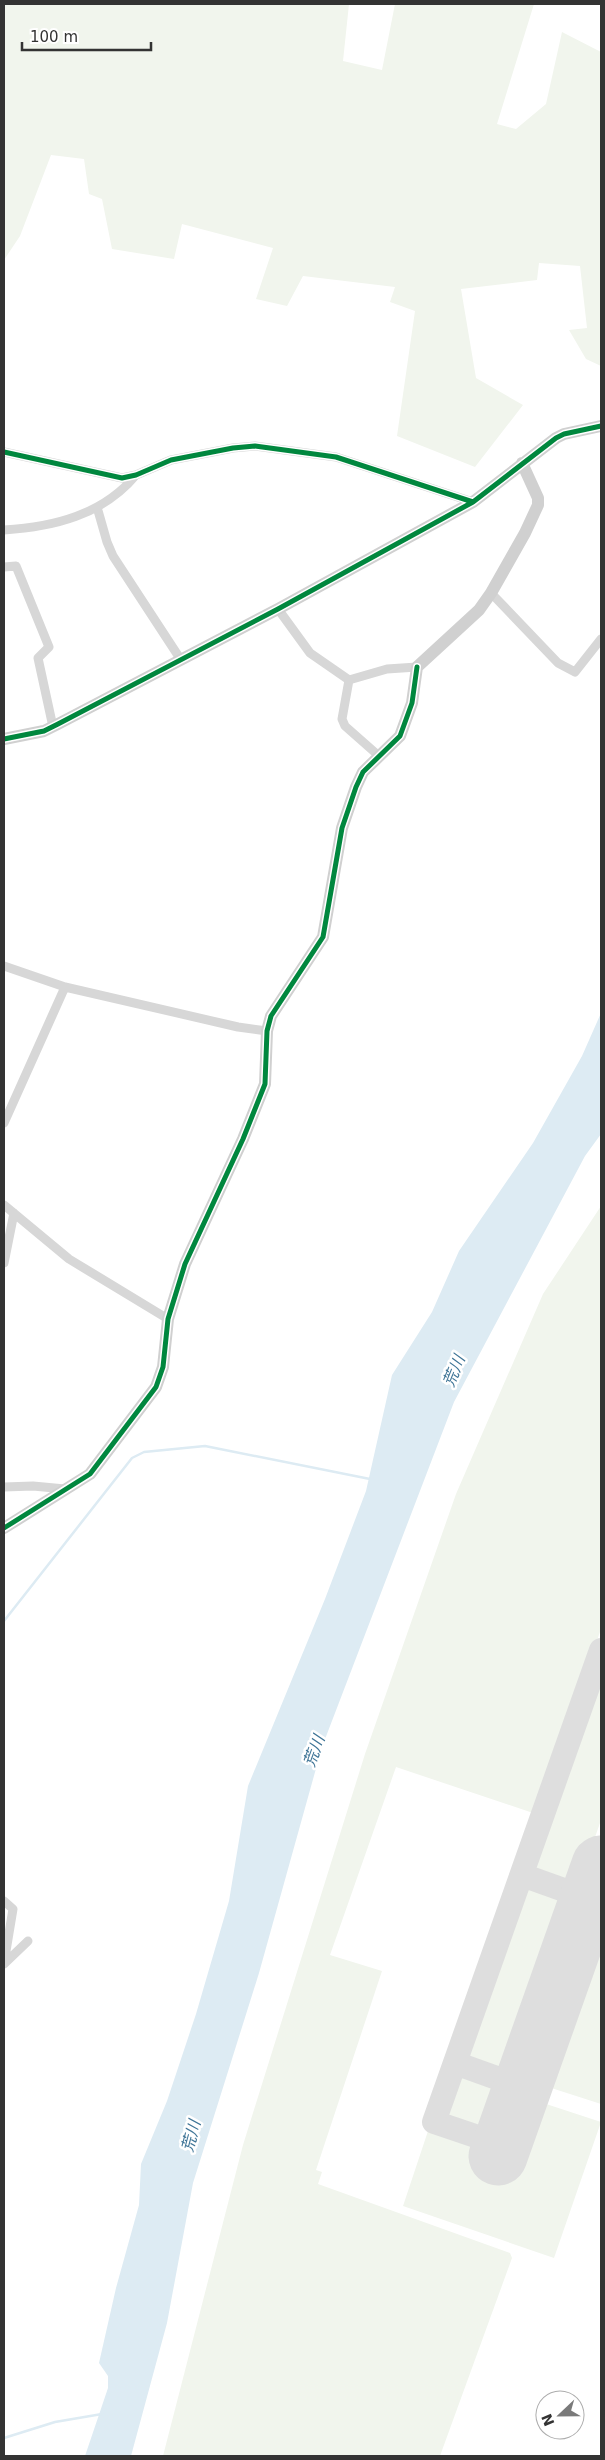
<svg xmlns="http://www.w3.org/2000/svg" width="605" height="2460" viewBox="0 0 605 2460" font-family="'DejaVu Sans','Noto Sans JP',sans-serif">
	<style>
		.green { fill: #f1f5ed }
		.water { fill: #ddebf3 }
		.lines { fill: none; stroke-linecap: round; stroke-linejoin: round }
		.stream { stroke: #ddebf3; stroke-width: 2.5 }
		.taxiway { stroke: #dedede; stroke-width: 24 }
		.runway { stroke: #dedede; stroke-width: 59 }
		.street { stroke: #d7d7d7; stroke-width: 9 }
		.secondary { stroke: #d0d0d0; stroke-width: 12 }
		.cycleway-casing { stroke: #fff; stroke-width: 8 }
		.cycleway { stroke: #00873e; stroke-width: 5 }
		.labels { text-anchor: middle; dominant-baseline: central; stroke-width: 5; stroke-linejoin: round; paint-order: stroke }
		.water-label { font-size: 16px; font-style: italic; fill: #3f7597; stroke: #fff }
	</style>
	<rect width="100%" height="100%" fill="#fff"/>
	<path class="green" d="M4,4h345l-6,57 39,9 13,-66h139l-37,120 19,5 30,-25 16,-72 39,20v314l-15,-7 -17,-29 18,-2 -7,-62 -41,-3 -2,17 -76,9 15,89 47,27 -48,62 -78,-31 18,-125 -25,-9 5,-15 -92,-11 -16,30 -31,-7 17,-51 -91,-24 -8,35 -62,-10 -10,-50 -13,-5 -5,-35 -33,-4 -31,81 -16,24z
		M601,1206v423l-65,185 -140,-47 -66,188 52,16 -66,199 6,2 -4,12 192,69 2,5 -72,198h-277l80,-311 122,-391 91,-260 87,-200z
		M601,1674v146l-23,66 -44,-16z
		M528,1886l42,17 -62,171 -43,-16z
		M601,1915v189l-59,-19z
		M457,2075l45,15 -13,43 -45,-15z
		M534,2100l67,22 -47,136 -151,-52 27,-81 54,20 -2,10 33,10z"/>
	<path class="water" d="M601,1013v121l-16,22 -131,246 -132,345 -63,226 -66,210 -26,140 -36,133h-46l23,-68v-12l-9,-13 17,-75 23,-83 2,-41 26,-63 29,-87 33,-113 19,-115 77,-187 41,-108 26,-116 40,-63 27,-61 74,-108 49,-87z"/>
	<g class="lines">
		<path class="stream" d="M4,1621l128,-163 12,-6 61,-6 165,33
			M4,2438l51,-16 47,-8"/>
		<path class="taxiway" d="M522,1875l67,24
			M455,2063l67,24
			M502,2145l-68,-23 167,-472"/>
		<path class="runway" d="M498,2156l103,-291"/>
		<path class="street" d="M4,452l118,26 14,-3 35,-15 62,-12 22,-2 81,11 137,45
			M97,507l10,35 6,14 68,104
			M4,530c49,-3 99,-15 132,-55
			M4,567l12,-1 33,81 -11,11 15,69
			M491,593l67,70 17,9 26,-33
			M278,609l32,44 39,27
			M349,680l-7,39 3,7 34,30
			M349,680l38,-11 30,-2
			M4,966l61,21 173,40 29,4
			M4,1123l61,-136
			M4,1205l65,54 99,60
			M4,1263l10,-50
			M4,1487l29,-1 32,3
			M4,1901l9,8 -9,54
			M4,1964l24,-23"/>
		<path class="secondary" d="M4,739l40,-8 14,-7 220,-115 195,-107 83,-64 8,-4 37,-8
			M4,1528l86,-54 66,-87 7,-20 5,-48 17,-55 58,-125 22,-55 2,-53 4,-15 52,-79 19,-109 14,-41 7,-15 37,-36 12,-33 5,-36 62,-57 12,-17 34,-60 13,-28v-7l-16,-35"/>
		<g class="cycleway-casing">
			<path id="cycleway" d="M4,452l118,26 14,-3 35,-15 62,-12 22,-2 81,11 137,45
				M4,739l40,-8 14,-7 220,-115 195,-107 83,-64 8,-4 37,-8
				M4,1528l86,-54 66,-87 7,-20 5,-48 17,-55 58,-125 22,-55 2,-53 4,-15 52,-79 19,-109 14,-41 7,-15 37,-36 12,-33 5,-36"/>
		</g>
		<use href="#cycleway" class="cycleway"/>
	</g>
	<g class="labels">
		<g class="water-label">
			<text transform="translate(454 1371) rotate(-68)">荒川</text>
			<text transform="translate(314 1751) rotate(-70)">荒川</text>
			<text transform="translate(191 2136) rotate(-75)">荒川</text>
		</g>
	</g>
	<rect width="605" height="2460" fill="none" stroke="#333333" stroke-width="10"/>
	<g transform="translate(560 2415) rotate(248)"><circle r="24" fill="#ffffff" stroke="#adadad"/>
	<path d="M0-4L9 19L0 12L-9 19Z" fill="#7a7a7a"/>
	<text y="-8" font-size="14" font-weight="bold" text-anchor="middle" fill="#333333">N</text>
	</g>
	<path d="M22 42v8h129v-8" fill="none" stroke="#333333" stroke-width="2.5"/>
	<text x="30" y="42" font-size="15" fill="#333333" stroke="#ffffff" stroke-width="4" paint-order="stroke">100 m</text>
</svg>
